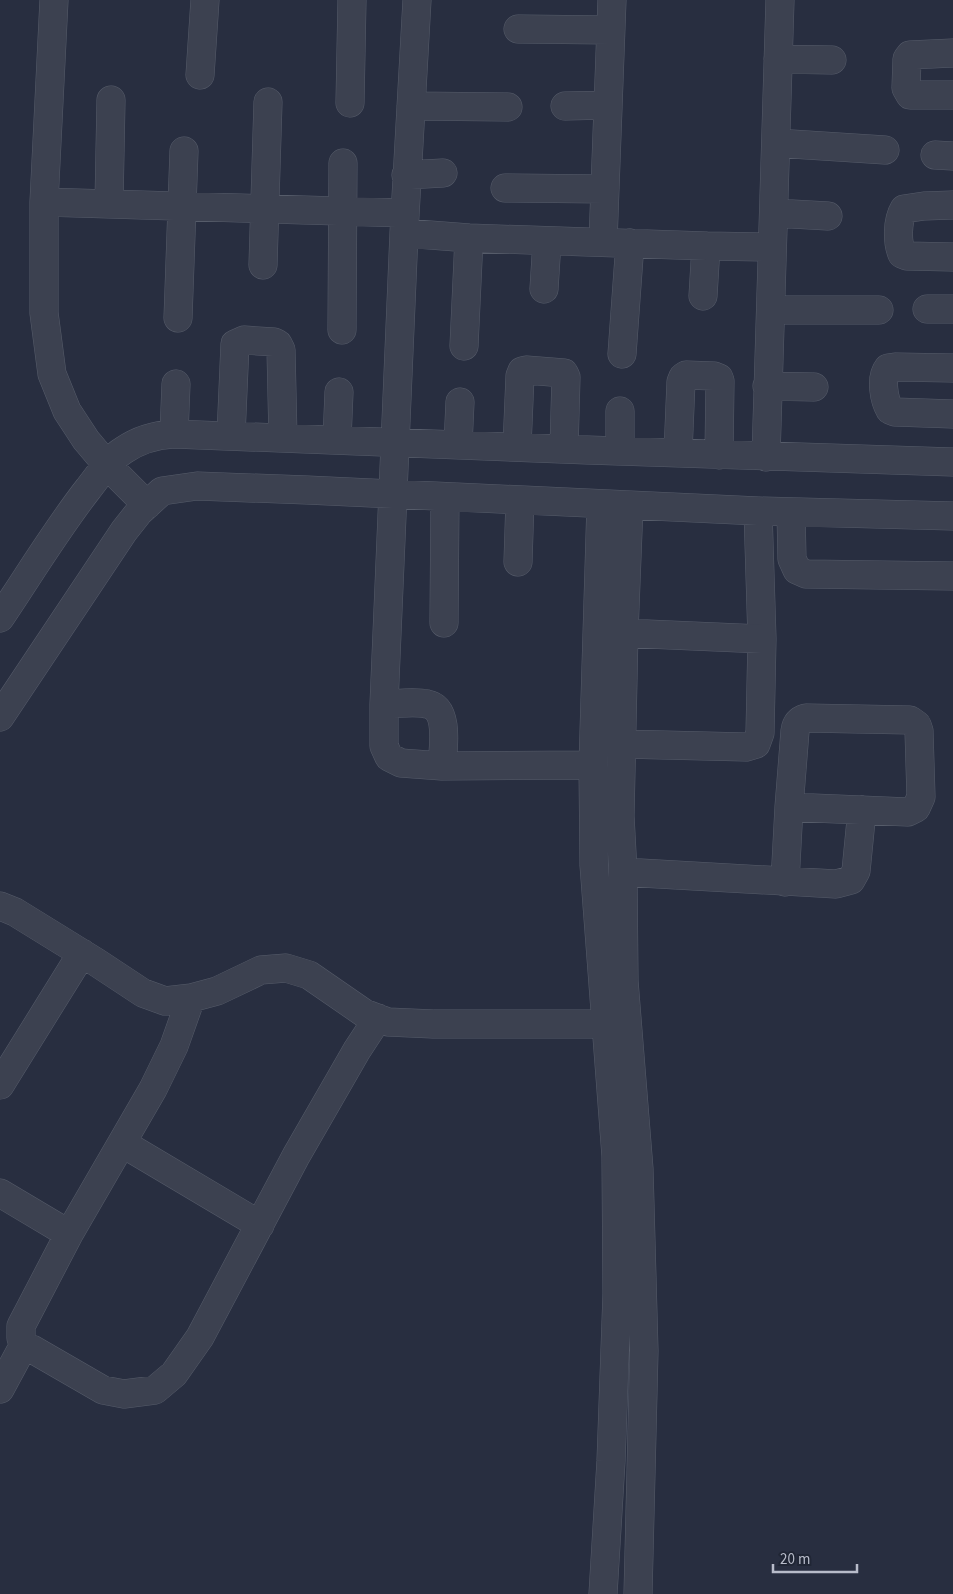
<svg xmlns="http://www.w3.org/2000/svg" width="953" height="1594" viewBox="0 0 953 1594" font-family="'Source Sans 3',sans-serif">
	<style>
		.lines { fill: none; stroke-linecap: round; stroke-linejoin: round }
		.minor-casing { stroke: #565c6a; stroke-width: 29 }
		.minor { stroke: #3c4150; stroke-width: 28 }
	</style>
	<rect width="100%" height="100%" fill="#282e40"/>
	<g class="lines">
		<g class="minor-casing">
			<path id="minor" d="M54,0l-10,202v111l8,61 15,37 19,29 21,25 40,40
				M417,0l-13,233 -20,471v42l5,11 12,6 41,3 151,-1
				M518,29l92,1
				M953,53l-43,2 -3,4 -1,29 4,7h43
				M778,59l54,1
				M200,75l5,-75
				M350,103l2,-103
				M411,106l97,1
				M565,106l43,-1
				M776,143l109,7
				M935,155l18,1
				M406,175l37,-2
				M505,188l100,1
				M44,202l361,11
				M109,203l2,-103
				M953,205l-29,1 -20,3c-7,12 -7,33 -2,45l5,2 46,1
				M774,213l54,3
				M404,233l65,5 237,8 65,1
				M603,242l9,-242
				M263,265l5,-163
				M544,289l3,-48
				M703,296l3,-50
				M927,309h26
				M771,310h108
				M178,318l6,-167
				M342,330l1,-167
				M464,346l5,-108
				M622,354l8,-111
				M953,368l-58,-1 -7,1c-8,10 -4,32 2,42l5,2 58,2
				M767,386l47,1
				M620,411v40
				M174,434l2,-50
				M231,436l4,-92 9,-4 30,2 4,2 3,6 2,88
				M337,440l2,-48
				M458,445l2,-43
				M517,447l3,-71 2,-5 4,-1 38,3 2,4 -2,72
				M678,453l3,-71 2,-5 3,-2 28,1 5,2 1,3 -1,74
				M766,457l14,-457
				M601,504l-8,261 1,100 22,291 1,138 -6,167 -8,133
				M629,505l-5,128 -4,183 3,56 1,109 15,188 5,182 -6,243
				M791,512l1,47 5,11 9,4 147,2
				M518,562l2,-62
				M0,618c29,-43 56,-88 88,-129 11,-14 21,-30 36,-39 16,-11 32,-15 50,-16 260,10 519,21 779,28
				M444,623l1,-126
				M624,633l138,6
				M384,704c13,0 30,-3 43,0 23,4 16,45 15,62
				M0,717l124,-186 15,-19 23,-21 35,-5 110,4 451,21 195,5
				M622,744l124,3 10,-3 4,-11 2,-94 -4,-128
				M623,872l213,12 15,-4 5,-9 6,-61
				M785,882l4,-75 6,-76c1,-8 4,-11 11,-13l104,2 7,5 2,6 2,66 -5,11 -8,4 -119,-5
				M0,906l15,6 81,50 47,31 22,8 26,-3 26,-7 44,-21 25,-2 23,7 55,38 24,9 45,2h174
				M0,1085l82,-132
				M122,1143l138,82
				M0,1193l69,41
				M25,1348l-4,-10v-12l48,-92 84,-145 21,-43 17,-48
				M0,1389l20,-37 5,-4 7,1 71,41 21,4 31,-4 19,-16 26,-37 96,-181 61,-106 21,-32"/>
		</g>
		<use href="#minor" class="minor"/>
	</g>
	<path d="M773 1564v8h84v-8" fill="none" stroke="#b8bcca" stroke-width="2.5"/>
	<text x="780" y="1564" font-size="15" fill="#b8bcca" stroke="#202635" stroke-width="4" paint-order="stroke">20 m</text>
</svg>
